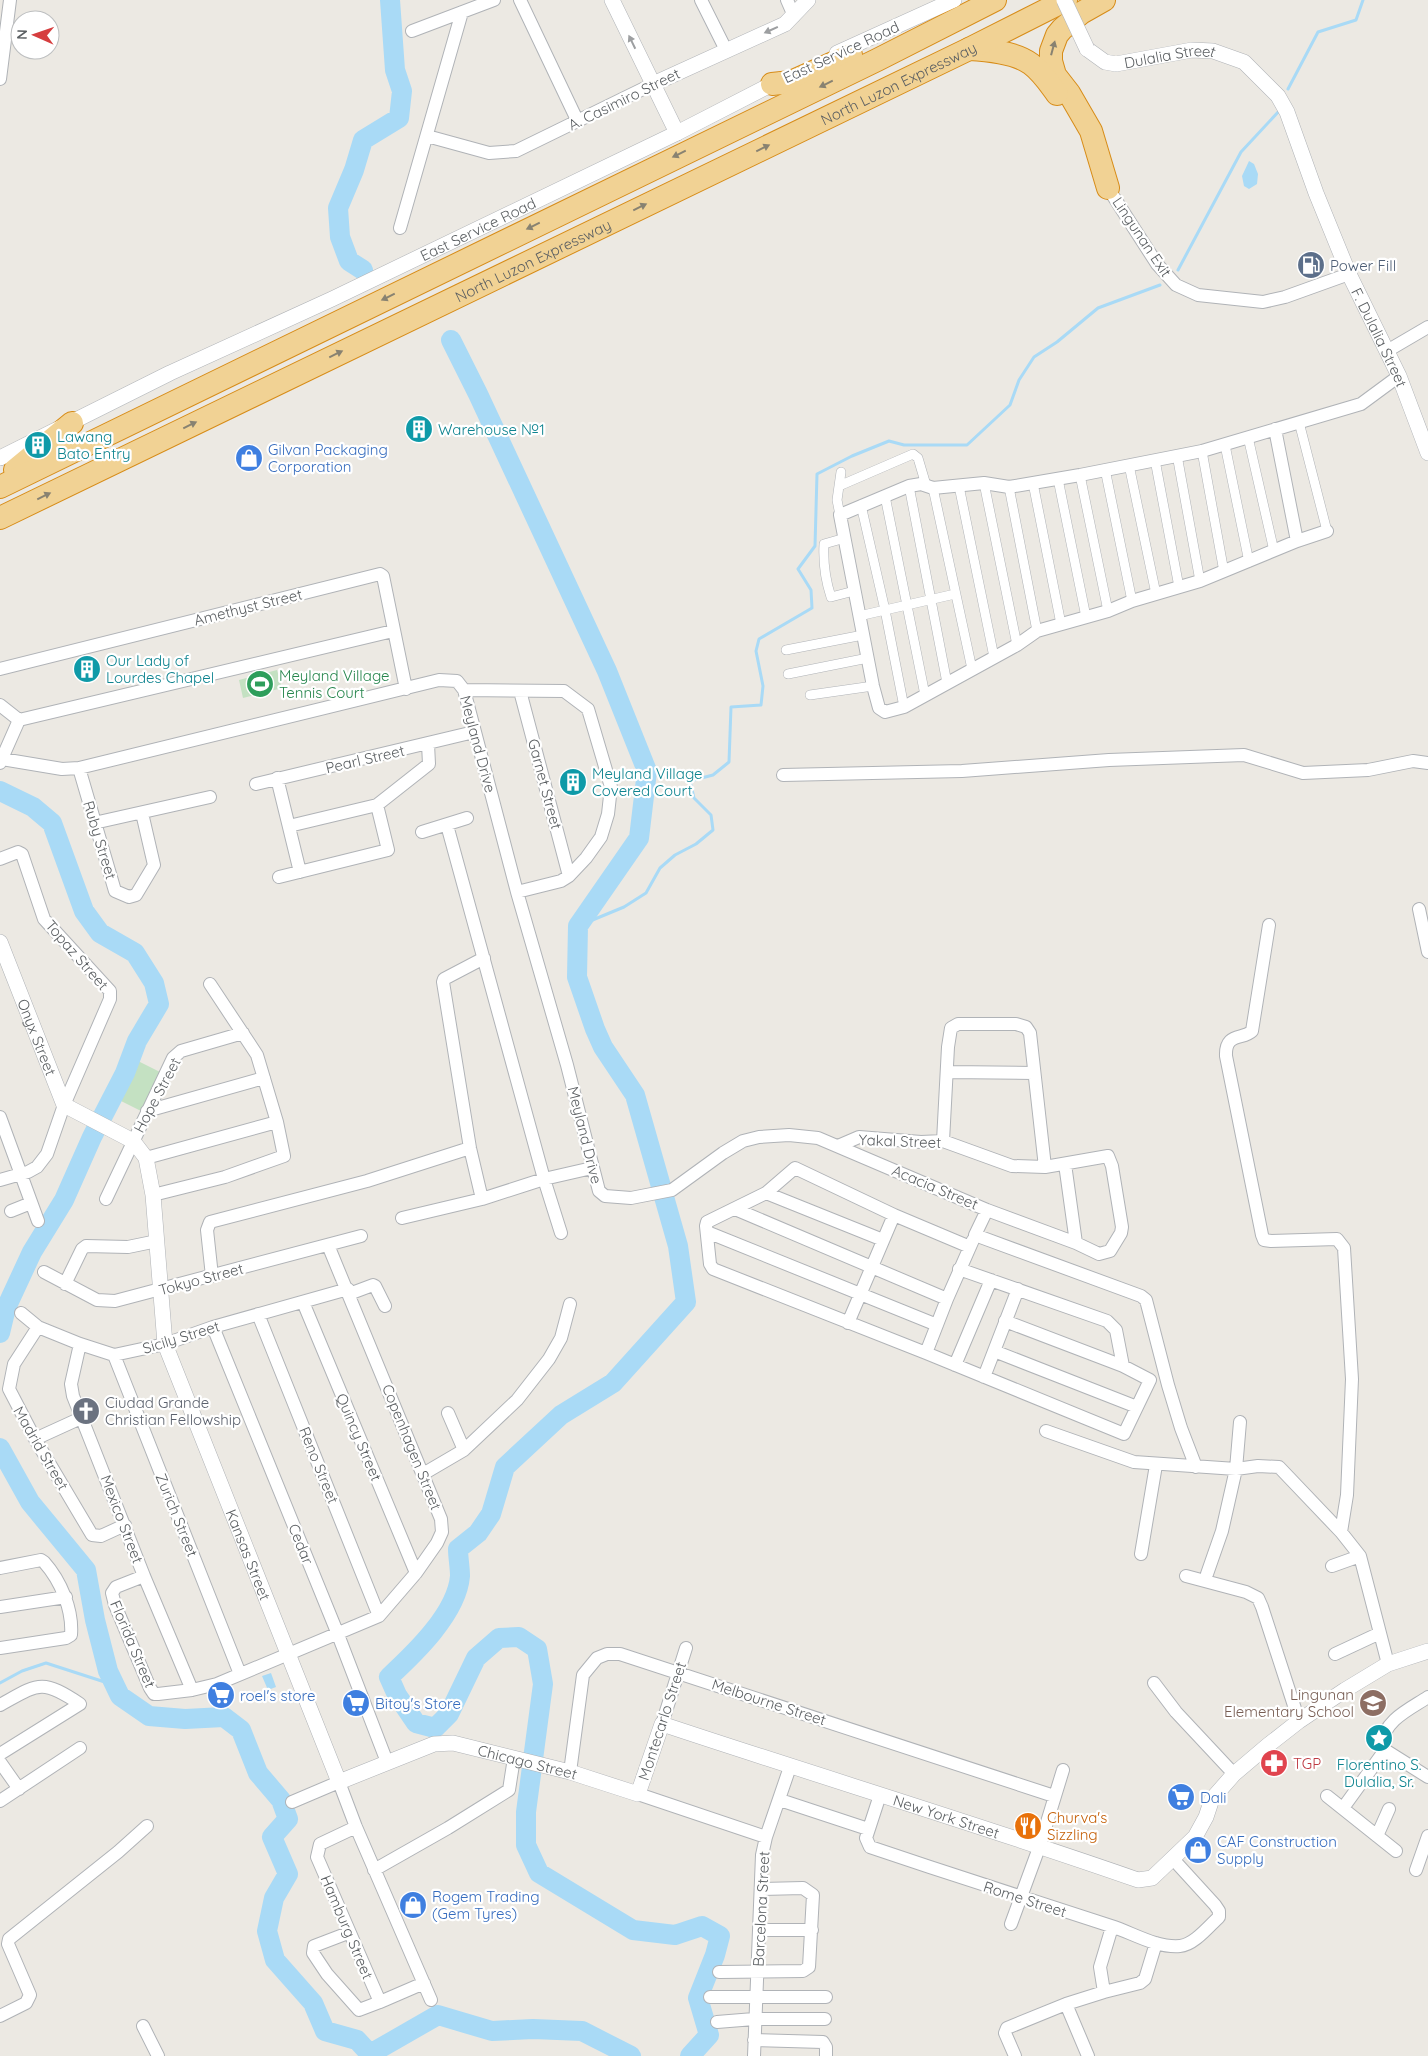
<svg xmlns="http://www.w3.org/2000/svg" width="1428" height="2056" viewBox="0 0 1428 2056" font-family="Quicksand,sans-serif">
	<style>
		.green { fill: #c4e1c2 }
		.water { fill: #a9daf6 }
		.lines { fill: none; stroke-linecap: round; stroke-linejoin: round }
		.stream { stroke: #a9daf6; stroke-width: 3 }
		.river { stroke: #a9daf6; stroke-width: 20 }
		.pedestrian-casing { stroke: #b0b3b7; stroke-width: 10 }
		.minor-casing { stroke: #b0b3b7; stroke-width: 14 }
		.tertiary-casing { stroke: #b0b3b7; stroke-width: 16 }
		.motorway-casing { stroke: #d78c18; stroke-width: 24 }
		.pedestrian { stroke: #fff; stroke-width: 9 }
		.minor { stroke: #fff; stroke-width: 12 }
		.tertiary { stroke: #fff; stroke-width: 15 }
		.motorway { stroke: #f1d294; stroke-width: 22 }
		.tertiary-bridge-casing { stroke: #b0b3b7; stroke-width: 16; stroke-linecap: butt }
		.tertiary-bridge { stroke: #fff; stroke-width: 15 }
		.oneway { fill: #9d9fa1 }
		.oneway2 { fill: #888271 }
		.labels { text-anchor: middle; dominant-baseline: central; stroke-width: 4.5; stroke-linejoin: round; paint-order: stroke }
		.street-label { font-size: 15px; fill: #5b5f62; stroke: #fff }
		.service-label { font-size: 15px; fill: #4e5e75; stroke: #fff; text-anchor: start }
		.culture-label { font-size: 15px; fill: #0d838f; stroke: #fff; text-anchor: start }
		.shop-label { font-size: 15px; fill: #366cbe; stroke: #fff; text-anchor: start }
		.leisure-label { font-size: 15px; fill: #27864d; stroke: #fff; text-anchor: start }
		.worship-label { font-size: 15px; fill: #5b616d; stroke: #fff; text-anchor: start }
		.education-label { font-size: 15px; fill: #785e54; stroke: #fff; text-anchor: end }
		.health-label { font-size: 15px; fill: #be3a42; stroke: #fff; text-anchor: start }
		.food-label { font-size: 15px; fill: #c56008; stroke: #fff; text-anchor: start }
	</style>
	<rect width="100%" height="100%" fill="#ece9e3"/>
	<path class="green" d="M277,670l5,18 -39,10 -4,-18z
		M136,1060l24,12 -19,39 -24,-12z"/>
	<path class="water" d="M1249,161l5,3 4,10 -1,10 -8,5 -5,-3 -2,-10z
		M271,1673l5,14 -8,3 -6,-14z"/>
	<g class="lines">
		<path class="stream" d="M1288,89l30,-57 38,-12 7,-20
			M1178,270l63,-118 39,-42
			M578,926l46,-19 22,-14 14,-25 15,-13 21,-11 17,-14 -2,-15 -17,-17 -4,-17 23,-6 16,-13 2,-55 30,-2 2,-19 -7,-35 3,-12 53,-31 -1,-18 -13,-21 17,-23 2,-72 35,-18 37,-15 15,4h63l43,-40 9,-25 15,-23 23,-15 41,-34 62,-23
			M0,1683l22,-12 24,-8 68,22"/>
		<path class="river" d="M363,270l-14,-9 -9,-24 -2,-29 16,-38 9,-30 36,-22 3,-27 -7,-21 -5,-70
			M451,340l27,54 129,277 40,100 -8,67 -61,88 -1,51 18,52 8,18 32,48 43,151 8,56 -73,81 -52,32 -56,52 -14,47 -13,19 -20,16c0,8 2,18 2,27 -3,37 -45,77 -71,101l8,18 19,28 19,5 14,-14 27,-56 23,-20 20,-1 18,12 6,35 -17,128v33l13,28 94,57 42,5 27,-9 18,10 -5,19 -17,43 11,37 -19,21
			M0,791l33,16 19,16 32,88 16,22 35,20 19,30 5,21 -22,37 -12,32 -33,64 -28,63 -32,52 -26,56 -6,25
			M0,1448l30,54 56,68 9,50 13,51 12,25 29,20 36,3 39,-2 17,13 17,43 23,27 7,19 -16,18 16,37 -14,24 -7,33 8,29 38,43 12,28 32,9 13,14 68,-39 54,16 41,-2 49,2 49,25"/>
		<g class="pedestrian-casing">
			<path id="pedestrian" d="M1299,422l28,109
				M1248,437l26,114
				M1225,445l24,117
				M1202,451l22,121
				M1177,455l23,126
				M1155,460l24,127
				M1129,465l27,129
				M1105,469l27,132
				M1080,475l28,136
				M1058,479l28,138
				M984,483l33,162
				M1033,483l28,141
				M839,486l74,-32 5,4 8,27
				M909,486l38,197
				M959,486l35,171
				M1009,487l28,144
				M933,488l39,181
				M885,496l40,199
				M861,505l24,105 19,97
				M840,515l-3,-15 4,-28
				M845,538l-21,6c-1,19 1,35 7,53l23,-6
				M859,616l96,-22
				M786,650l77,-15
				M788,674l80,-16
				M810,695l63,-9"/>
		</g>
		<g class="minor-casing">
			<path id="minor" d="M520,0l58,122
				M701,0l25,50
				M787,0l7,16
				M412,31l82,-31
				M0,79l10,-79
				M427,136l62,17 27,-2 137,-67
				M1108,188l49,76 19,21 22,10 65,7 22,-5 64,-23
				M400,228l62,-216
				M1387,351l41,-24
				M1275,429l22,112
				M1327,531l-30,10 -97,40 -68,20 -24,10 -71,20 -20,14 -113,62 -19,5 -6,-4 -6,-22 -33,-171 69,-29 12,-2 12,4 51,-5 25,4 71,-12 122,-24 159,-47 38,-28
				M0,669l380,-95 3,2 23,113
				M464,690l100,1 24,18 23,78 -3,27 -7,23 -15,21 -17,18 -8,5 -44,11
				M520,691l49,185
				M0,705l19,15
				M19,720l374,-89
				M2,759l60,10 17,-1 360,-88 18,1 7,9 53,202 50,173 32,126 6,5 26,2 41,-8 51,-37 20,-12 16,-4 30,-2 29,3 169,72 89,33 23,11 11,-3 11,-18 1,-6 -10,-61 -4,-10 -63,11 -33,-1 -69,-25 -22,1 -62,-5 -21,9
				M0,763l19,-43
				M79,768l36,123 14,6 7,-2 18,-30 -12,-52
				M783,775l179,-4 147,-11 135,-5 59,18 65,-3 45,-9 15,2
				M277,778l23,94
				M256,784l218,-52
				M94,823l116,-26
				M447,825l97,354 17,54
				M289,826l88,-21 52,-41 -1,-20
				M422,832l45,-14
				M0,859l18,-7 4,2 22,65 66,72v8l-46,106 -17,49 -10,13 -9,5 -28,8
				M279,877l109,-27 -11,-45
				M1419,909l9,43
				M1269,925l-17,106c-9,9 -27,1 -26,25l36,179 2,5 7,1 66,-2 7,9 8,131 -5,116 -6,37
				M948,1072l86,1
				M147,1111l117,-33
				M0,1117l38,104
				M943,1141l5,-94 3,-19 7,-4h58l10,3 4,6 15,134
				M146,1158l131,-36
				M1065,1164l11,79
				M766,1193l117,47
				M153,1195l72,-18 59,-21 -7,-34 -20,-67 -47,-71
				M106,1199l67,-141 8,-7 62,-18
				M482,1199l-12,-51 -27,-166 1,-3 40,-21
				M735,1209l212,90
				M987,1210l-12,25 166,61 5,4 22,85 13,43 15,39
				M11,1211l20,-8
				M894,1215l-99,-47 -29,25 -59,29 -1,4 4,38 3,5 213,84 198,81 26,-54 -27,-14 -118,-45
				M402,1218l80,-19 62,-20 48,-11
				M707,1232l230,93
				M959,1269l148,52 9,9 7,36
				M44,1272l53,28 18,1 246,-65
				M212,1276l-5,-46 3,-8 157,-41 103,-33
				M65,1284l17,-35 4,-3 42,1 29,-6
				M349,1294l24,-9 2,1 10,20
				M303,1302l113,271
				M21,1313l17,14 42,17 34,11 51,-11 48,-17 135,-38
				M258,1314l121,302
				M848,1323l46,-108 76,32
				M38,1327l-24,37 -5,25 26,50 57,96 9,1 24,-11
				M213,1327l124,305 50,130
				M80,1344l-9,40 2,12 71,180 48,114
				M994,1351l143,56
				M926,1353l21,-54 26,-59
				M114,1355l126,319
				M955,1365l36,-85
				M984,1377l34,-88
				M448,1413l16,37
				M1046,1431l88,31 102,7 22,-3 21,1 62,65 19,24 28,108
				M35,1439l46,-21
				M423,1474l41,-24 53,-50 32,-41 12,-21 9,-34
				M1141,1554l15,-89
				M1332,1566l28,-10
				M0,1568l41,-8 3,2c17,19 29,48 27,73l-5,3 -66,10
				M1207,1574l15,-43 14,-62 4,-47
				M144,1576l-28,11 -4,6 3,12 35,83 4,6h4l34,-4 25,-6 162,-68 37,-43 21,-30 5,-11 -1,-13 -113,-274
				M1186,1576l60,16 12,6 4,9 37,114
				M0,1607l66,-10
				M1335,1654l45,-21
				M1154,1683l22,29 58,62
				M1428,1697c-18,12 -44,23 -46,47l3,6 43,27
				M0,1705c38,-21 41,-27 80,-1l-80,50
				M662,1724l24,-76
				M0,1762l19,27
				M570,1772l13,-97 14,-17 10,-4h13l434,142
				M638,1794l128,43
				M880,1795l-14,43 4,9c80,27 160,53 241,79 22,7 45,22 69,20 14,-1 29,-20 39,-29v-6l-4,-6 -42,-46
				M1327,1796l69,55
				M780,1800l88,29
				M0,1801l80,-53
				M292,1802l47,-20 17,45 75,173
				M1343,1808l42,-58
				M356,1827l-36,17 -3,13 63,145 44,-19
				M1377,1836l12,-27
				M374,1870l74,-42 61,-38 5,-32
				M1416,1870l12,-34
				M1011,1924l29,-79 23,-75
				M759,1930h53
				M348,1933l-34,13 -1,7 14,21 32,36 21,-8
				M719,1972l84,-1 6,-4 4,-72 -10,-7 -42,1
				M1104,1992l-4,-25 12,-40
				M710,1997h116
				M1066,2004l22,52
				M0,2016l26,-13 4,-8 -22,-51 1,-5 109,-87 29,-26
				M717,2022l37,-3h71
				M143,2026l15,30
				M754,2040l69,2 3,5v9
				M754,2056l8,-201 4,-18 24,-70
				M1015,2056l-10,-23 2,-5 59,-24 38,-12 36,-9 5,-4 11,-36"/>
		</g>
		<g class="tertiary-casing">
			<g id="tertiary">
				<path d="M612,0l65,133"/>
				<path id="s1" d="M1087,49l18,13 11,2 76,-14 21,1 31,11 34,34 9,16 29,81 33,81 50,102 29,77"/>
				<path d="M837,53l117,-53"/>
				<path d="M653,84l132,-60 23,-24"/>
				<path id="s2" d="M0,458l170,-85 162,-74 345,-166 103,-53"/>
				<path id="s3" d="M0,942l64,163 69,36 13,17 7,37 12,149 174,438 95,-38 19,-1 117,29 68,22 24,-70c159,53 319,101 476,156l14,-2 43,-41 11,-20 6,-18 22,-25 33,-28 32,-25 46,-31 43,-26 40,-13"/>
			</g>
		</g>
		<g class="motorway-casing">
			<g id="motorway">
				<path d="M1104,0l-23,13 -19,16 -5,6 -6,16v10l4,14 14,18 22,38 17,57"/>
				<path d="M969,49c19,1 46,3 62,15 11,8 18,19 26,30"/>
				<path d="M772,84l19,-2 60,-27"/>
				<path d="M15,470l57,-47"/>
				<path d="M0,487l877,-427 118,-60"/>
				<path id="s4" d="M0,518l969,-469 97,-49"/>
			</g>
		</g>
		<use href="#pedestrian" class="pedestrian"/>
		<use href="#minor" class="minor"/>
		<use href="#tertiary" class="tertiary"/>
		<use href="#motorway" class="motorway"/>
		<g class="tertiary-bridge-casing">
			<path id="tertiary-bridge" d="M1064,0l23,49"/>
		</g>
		<use href="#tertiary-bridge" class="tertiary-bridge"/>
	</g>
	<defs><path id="oneway-solid" d="M-6-.8H1V-3.2L6.5 0L1 3.2V.8H-6Z" transform="scale(1.25)"/></defs>
	<g class="oneway">
		<use href="#oneway-solid" transform="translate(771 30) rotate(156)"/>
		<use href="#oneway-solid" transform="translate(632 42) rotate(-116)"/>
	</g>
	<g class="oneway2">
		<use href="#oneway-solid" transform="translate(1053 48) rotate(-75)"/>
		<use href="#oneway-solid" transform="translate(826 84) rotate(154)"/>
		<use href="#oneway-solid" transform="translate(763 148) rotate(-26)"/>
		<use href="#oneway-solid" transform="translate(679 154) rotate(154)"/>
		<use href="#oneway-solid" transform="translate(640 207) rotate(-26)"/>
		<use href="#oneway-solid" transform="translate(533 226) rotate(154)"/>
		<use href="#oneway-solid" transform="translate(388 297) rotate(154)"/>
		<use href="#oneway-solid" transform="translate(336 354) rotate(-26)"/>
		<use href="#oneway-solid" transform="translate(190 425) rotate(-26)"/>
		<use href="#oneway-solid" transform="translate(44 496) rotate(-26)"/>
	</g>
	<defs>
		<g id="fuel-disc" transform="scale(1.4375)"><circle r="9.5" fill="#5c6f8a" stroke="#fff"/><path d="M-5.5-6h7V0h2V4h1.3V-2.5L3-4.5l.8-.8L6-3V5H2.5V1h-1V6h-7ZM-4.2-4.7v3.2H.2V-4.7Z" fill="#fff"/></g>
		<g id="building-disc" transform="scale(1.4375)"><circle r="9.5" fill="#0f9aa8" stroke="#fff"/><path d="M-4-6H4V6H1V3H-1V6H-4ZM-2.5-4.3h1.7v1.8h-1.7ZM.8-4.3h1.7v1.8H.8ZM-2.5-1h1.7V.8h-1.7ZM.8-1h1.7V.8H.8Z" fill="#fff"/></g>
		<g id="shop-disc" transform="scale(1.4375)"><circle r="9.5" fill="#3f7fe0" stroke="#fff"/><path d="M-5-2.5h2.3a2.7 3.5 0 0 1 5.4 0H5L5.5 6h-11ZM-1.5-2.5h3a1.5 2.3 0 0 0-3 0Z" fill="#fff"/></g>
		<g id="stadium-disc" transform="scale(1.4375)"><circle r="9.5" fill="#2e9e5b" stroke="#fff"/><path d="M0-5a6.5 5 0 1 0 0 10a6.5 5 0 1 0 0-10ZM-3.5-1.8h7v3.6h-7Z" fill="#fff"/></g>
		<g id="church-disc" transform="scale(1.4375)"><circle r="9.5" fill="#6b7280" stroke="#fff"/><path d="M-1.2-6h2.4v3.5h3.3v2.4h-3.3V6h-2.4V-.1h-3.3v-2.4h3.3Z" fill="#fff"/></g>
		<g id="supermarket-disc" transform="scale(1.4375)"><circle r="9.5" fill="#3f7fe0" stroke="#fff"/><path d="M-6-5.5h2.5l.6 2H6L4.5 2H-2.5L-4.4-4H-6ZM-1.5 3.2a1.3 1.3 0 1 0 .1 0ZM3 3.2a1.3 1.3 0 1 0 .1 0Z" fill="#fff"/></g>
		<g id="school-disc" transform="scale(1.4375)"><circle r="9.5" fill="#8d6e63" stroke="#fff"/><path d="M0-5L7-2L0 1L-7-2ZM-4 1L0 2.5L4 1V4Q0 6-4 4Z" fill="#fff"/></g>
		<g id="sight-disc" transform="scale(1.4375)"><circle r="9.5" fill="#0f9aa8" stroke="#fff"/><path d="M0-6L1.8-2.2L6-1.7L2.9 1.2L3.7 5.4L0 3.3L-3.7 5.4L-2.9 1.2L-6-1.7L-1.8-2.2Z" fill="#fff"/></g>
		<g id="pharmacy-disc" transform="scale(1.4375)"><circle r="9.5" fill="#e0444e" stroke="#fff"/><path d="M-2-6h4v4h4v4h-4v4h-4v-4h-4v-4h4Z" fill="#fff"/></g>
		<g id="restaurant-disc" transform="scale(1.4375)"><circle r="9.5" fill="#e8710a" stroke="#fff"/><path d="M-5-6h1v4h1v-4h1v4h1v-4h1v5L-1.5 .5V6h-2V.5L-5-1ZM5-6V6H3V1.5H1.5Q1.5-4 5-6Z" fill="#fff"/></g>
	</defs>
	<g fill-rule="evenodd">
		<use href="#fuel-disc" x="1311" y="265"/>
		<use href="#building-disc" x="419" y="429"/>
		<use href="#building-disc" x="38" y="445"/>
		<use href="#shop-disc" x="249" y="458"/>
		<use href="#building-disc" x="87" y="669"/>
		<use href="#stadium-disc" x="260" y="684"/>
		<use href="#building-disc" x="573" y="782"/>
		<use href="#church-disc" x="86" y="1411"/>
		<use href="#supermarket-disc" x="221" y="1695"/>
		<use href="#supermarket-disc" x="356" y="1703"/>
		<use href="#school-disc" x="1373" y="1703"/>
		<use href="#sight-disc" x="1379" y="1738"/>
		<use href="#pharmacy-disc" x="1274" y="1763"/>
		<use href="#supermarket-disc" x="1181" y="1797"/>
		<use href="#restaurant-disc" x="1028" y="1826"/>
		<use href="#shop-disc" x="1198" y="1850"/>
		<use href="#shop-disc" x="413" y="1905"/>
	</g>
	<g class="labels">
		<g class="street-label">
			<text transform="translate(841 52) rotate(-25)">East Service Road</text>
			<text stroke="none"><textPath href="#s1" startOffset="88">Dulalia Street</textPath></text>
			<text stroke="none"><textPath href="#s4" startOffset="998">North Luzon Expressway</textPath></text>
			<text transform="translate(624 99) rotate(-26)">A. Casimiro Street</text>
			<text stroke="none"><textPath href="#s2" startOffset="530">East Service Road</textPath></text>
			<text transform="translate(1142 237) rotate(56)">Lingunan Exit</text>
			<text stroke="none"><textPath href="#s4" startOffset="592">North Luzon Expressway</textPath></text>
			<text stroke="none"><textPath href="#s1" startOffset="475">F. Dulalia Street</textPath></text>
			<text transform="translate(248 607) rotate(-14)">Amethyst Street</text>
			<text transform="translate(478 744) rotate(75)">Meyland Drive</text>
			<text transform="translate(365 759) rotate(-13)">Pearl Street</text>
			<text transform="translate(545 784) rotate(75)">Garnet Street</text>
			<text transform="translate(100 840) rotate(73)">Ruby Street</text>
			<text transform="translate(77 955) rotate(49)">Topaz Street</text>
			<text stroke="none"><textPath href="#s3" startOffset="102">Onyx Street</textPath></text>
			<text transform="translate(157 1095) rotate(-62)">Hope Street</text>
			<text transform="translate(585 1135) rotate(76)">Meyland Drive</text>
			<text transform="translate(900 1141) rotate(2)">Yakal Street</text>
			<text transform="translate(935 1187) rotate(23)">Acacia Street</text>
			<text transform="translate(201 1279) rotate(-15)">Tokyo Street</text>
			<text transform="translate(181 1337) rotate(-17)">Sicily Street</text>
			<text transform="translate(359 1437) rotate(67)">Quincy Street</text>
			<text transform="translate(412 1447) rotate(68)">Copenhagen Street</text>
			<text transform="translate(41 1448) rotate(60)">Madrid Street</text>
			<text transform="translate(319 1465) rotate(68)">Reno Street</text>
			<text transform="translate(177 1515) rotate(68)">Zurich Street</text>
			<text transform="translate(122 1519) rotate(69)">Mexico Street</text>
			<text transform="translate(301 1544) rotate(68)">Cedar</text>
			<text stroke="none"><textPath href="#s3" startOffset="688">Kansas Street</textPath></text>
			<text transform="translate(133 1644) rotate(67)">Florida Street</text>
			<text transform="translate(769 1702) rotate(18)">Melbourne Street</text>
			<text transform="translate(662 1721) rotate(-72)">Montecarlo Street</text>
			<text stroke="none"><textPath href="#s3" startOffset="1131">Chicago Street</textPath></text>
			<text stroke="none"><textPath href="#s3" startOffset="1619">New York Street</textPath></text>
			<text transform="translate(1025 1899) rotate(18)">Rome Street</text>
			<text transform="translate(761 1909) rotate(-87)">Barcelona Street</text>
			<text transform="translate(347 1927) rotate(67)">Hamburg Street</text>
		</g>
		<g class="service-label">
			<text x="1330" y="265">Power Fill</text>
		</g>
		<g class="culture-label">
			<text x="438" y="429">Warehouse №1</text>
			<text x="57" y="436">Lawang<tspan x="57" dy="17">Bato Entry</tspan></text>
			<text x="106" y="660">Our Lady of<tspan x="106" dy="17">Lourdes Chapel</tspan></text>
			<text x="592" y="773">Meyland Village<tspan x="592" dy="17">Covered Court</tspan></text>
			<text x="1379" y="1764" text-anchor="middle">Florentino S.<tspan x="1379" dy="17">Dulalia, Sr.</tspan></text>
		</g>
		<g class="shop-label">
			<text x="268" y="449">Gilvan Packaging<tspan x="268" dy="17">Corporation</tspan></text>
			<text x="240" y="1695">roel's store</text>
			<text x="375" y="1703">Bitoy's Store</text>
			<text x="1200" y="1797">Dali</text>
			<text x="1217" y="1841">CAF Construction<tspan x="1217" dy="17">Supply</tspan></text>
			<text x="432" y="1896">Rogem Trading<tspan x="432" dy="17">(Gem Tyres)</tspan></text>
		</g>
		<g class="leisure-label">
			<text x="279" y="675">Meyland Village<tspan x="279" dy="17">Tennis Court</tspan></text>
		</g>
		<g class="worship-label">
			<text x="105" y="1402">Ciudad Grande<tspan x="105" dy="17">Christian Fellowship</tspan></text>
		</g>
		<g class="education-label">
			<text x="1354" y="1694">Lingunan<tspan x="1354" dy="17">Elementary School</tspan></text>
		</g>
		<g class="health-label">
			<text x="1293" y="1763">TGP</text>
		</g>
		<g class="food-label">
			<text x="1047" y="1817">Churva's<tspan x="1047" dy="17">Sizzling</tspan></text>
		</g>
	</g>
	<g transform="translate(35 35) rotate(272)"><circle r="24" fill="#ffffff" stroke="#bdbfc0"/>
	<path d="M0-4L9 19L0 12L-9 19Z" fill="#d63e3f"/>
	<text y="-8" font-size="14" font-weight="bold" text-anchor="middle" fill="#5b5f62">N</text>
	</g>
</svg>
